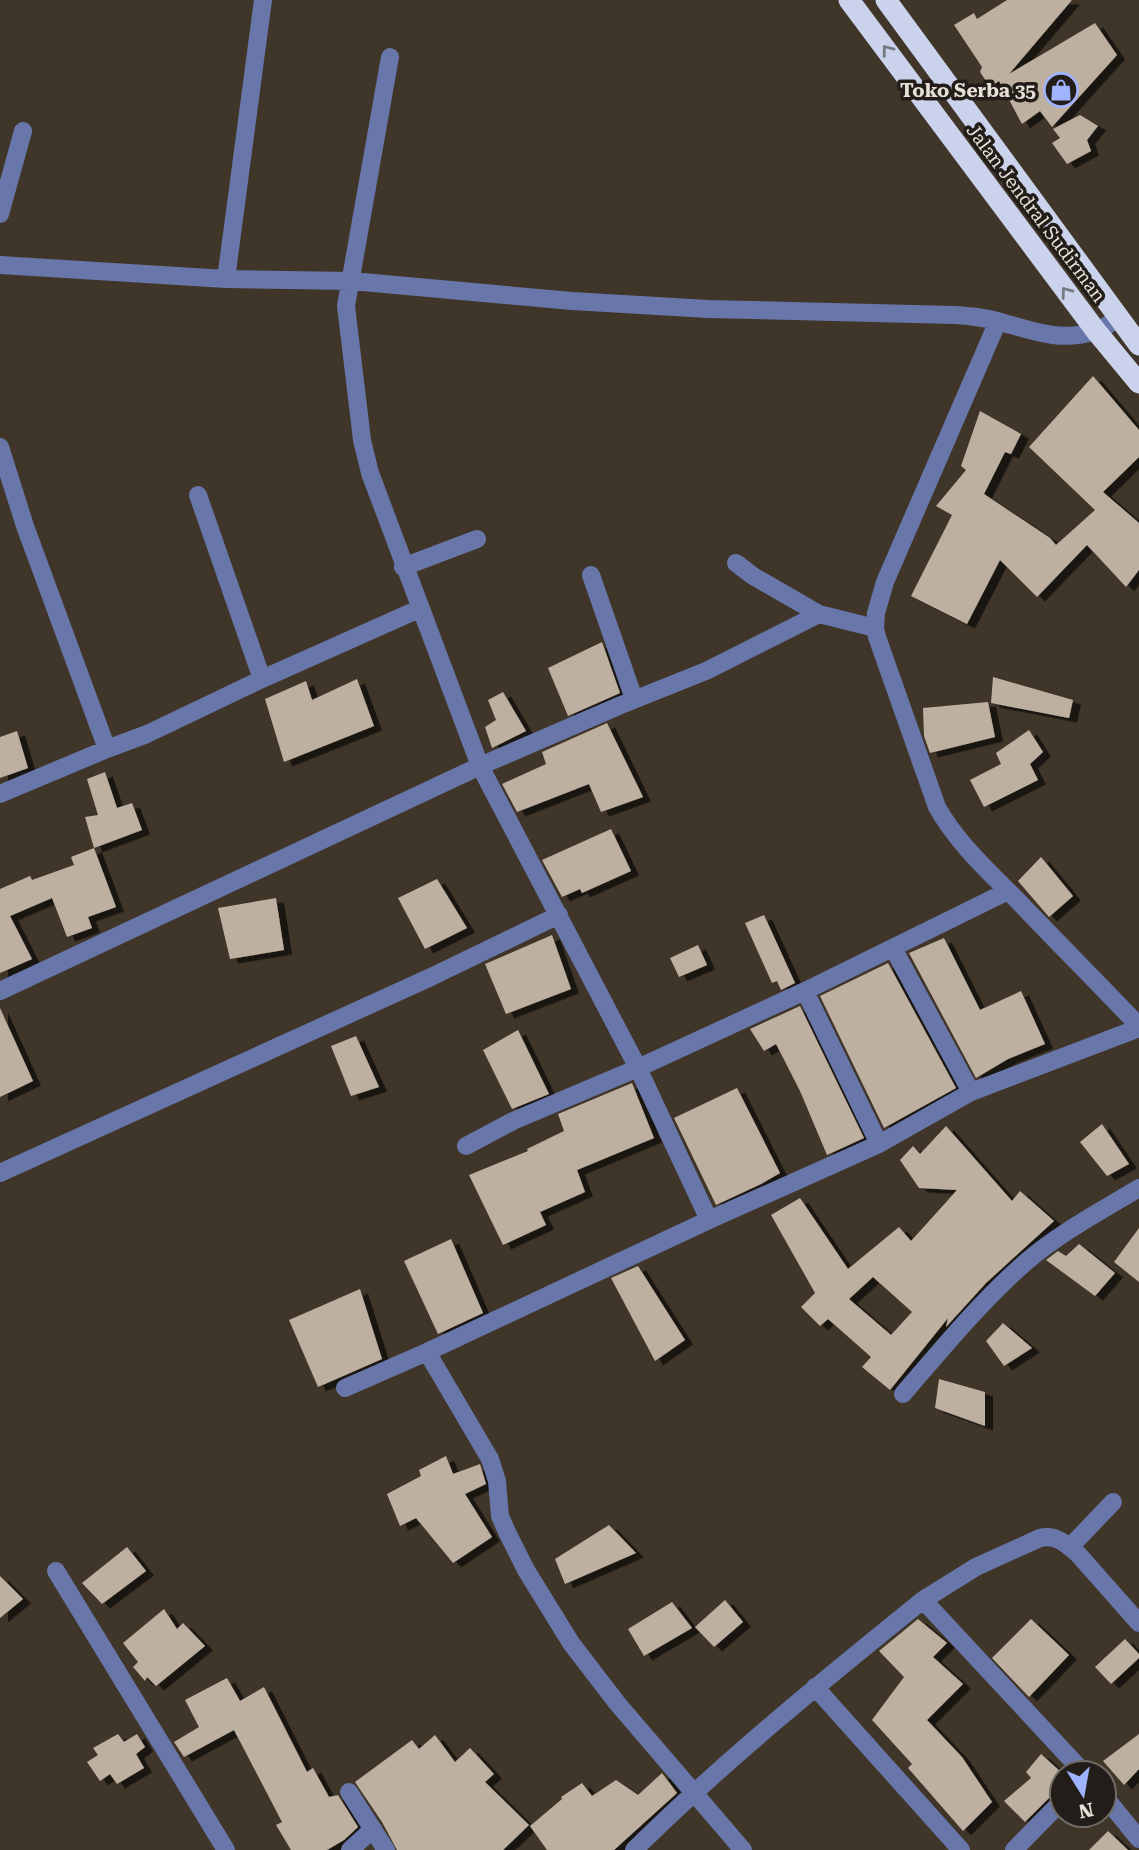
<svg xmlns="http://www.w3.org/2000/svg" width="1139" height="1850" viewBox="0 0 1139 1850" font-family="'Roboto Serif',serif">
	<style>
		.building { fill: #bdb0a1; fill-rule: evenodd; filter: url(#shadow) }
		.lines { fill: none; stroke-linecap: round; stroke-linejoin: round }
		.minor { stroke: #6876aa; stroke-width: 18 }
		.highway { stroke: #cbd2ec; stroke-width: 21 }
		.oneway { stroke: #767882 }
		.labels { text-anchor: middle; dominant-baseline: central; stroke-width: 7; stroke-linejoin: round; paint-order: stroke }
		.poi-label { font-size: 19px; font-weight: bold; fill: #e7e0d8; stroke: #221d18; text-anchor: end }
		.street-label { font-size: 19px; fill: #e7e0d8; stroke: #221d18 }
	</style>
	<defs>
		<filter id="shadow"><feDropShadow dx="8" dy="4.5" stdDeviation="0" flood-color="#0009"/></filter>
	</defs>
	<rect width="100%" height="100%" fill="#3f3528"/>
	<path class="building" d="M1007,0h65l-63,74 86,-51 22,32 -65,72 -12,-16 -18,13 -23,-43 -9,6 -10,-15 2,-5 -28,-42 20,-12 3,6z
		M1080,115l18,11 -11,14 4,11 -24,13 -15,-21 8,-5 -7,-9z
		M1093,376l46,54v27l-36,35 36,31v47l-13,17 -39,-42 -50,52 -37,-37 -33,64 -56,-28 41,-81 -16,-9 30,-36 -5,-4 19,-55 41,23 -10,20 -6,-2 -21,42 66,44 6,7 39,-35 -66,-63z
		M602,642l18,51 -52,23 -20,-48z
		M993,677l80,23 -4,18 -78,-15z
		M357,679l17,47 -90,36 -19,-63 41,-18 6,19z
		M503,692l23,39 -34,17 -7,-21 11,-7 -8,-20z
		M988,702l7,35 -65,16 -6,-17 -1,-28z
		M607,723l36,74 -42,15 -12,-28 -72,28 -15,-28 44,-20 -4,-12z
		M1029,730l14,22 -13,12 8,16 -54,27 -14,-27 31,-16 -5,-11z
		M17,731l11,37 -28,10v-41z
		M105,772l12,36 15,-5 10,27 -48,18 -9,-31 13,-2 -11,-36z
		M611,829l20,42 -49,22 -2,-4 -18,8 -20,-37z
		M94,848l22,59 -28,10 4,11 -25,9 -15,-39 -42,18 22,43 -32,14v-84l30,-13 2,4 42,-15 -3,-8z
		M1041,857l32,39 -24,21 -31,-36z
		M437,879l30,49 -42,21 -27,-51z
		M276,898l8,52 -54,9 -12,-51z
		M764,915l31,68 -14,7 -4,-9 -5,2 -27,-60z
		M552,935l19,54 -65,25 -21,-50z
		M944,938l36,72 41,-19 24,53 -37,15 -32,19 -67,-125z
		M698,945l9,20 -28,12 -9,-19z
		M888,963l68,125 -72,40 -64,-132z
		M800,1006l64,132 -37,17 -27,-64 -24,-47 -12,7 -14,-22z
		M0,1008l33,73 -33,16z
		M518,1030l31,64 -37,15 -29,-59z
		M356,1036l23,51 -28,9 -20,-50z
		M632,1083l22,55 -77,32 8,22 -45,20 6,13 -43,20 -34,-70 59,-24 -1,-2 37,-18 -6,-17z
		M737,1088l43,85 -19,11 -45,21 -42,-87z
		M1102,1124l27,40 -22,12 -27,-34z
		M946,1126l66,75 8,-10 34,30 -68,62 -40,44 2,-9 -58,72 -28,-23 9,-10 -43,-38 -8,7 -19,-19 14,-14 -44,-78 29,-17 48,71 51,-42 12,14 46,-51 -38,-2 -19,-28 13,-14 7,8zM873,1277l39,35 -21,23 -42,-36z
		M1139,1228v54l-25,-20z
		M451,1239l32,74 -45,21 -34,-73z
		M1079,1244l36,29 -20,23 -49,-36 12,-9 8,5z
		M638,1266l47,74 -30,21 -44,-83z
		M360,1289l22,70 -64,28 -29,-67z
		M1003,1323l29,25 -28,18 -18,-25z
		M939,1379l46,13v34l-50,-18z
		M446,1456l7,18 27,-10 6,20 -21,10 27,43 -39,26 -37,-45 -16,8 -13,-32 34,-18 -2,-6z
		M609,1525l27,28 -71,31 -10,-25z
		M127,1547l19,24 -44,33 -20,-21z
		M0,1576l23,23 -23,19z
		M725,1600l18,22 -29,25 -19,-20z
		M672,1602l20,26 -48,28 -16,-27z
		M164,1609l13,20 6,-6 22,23 -49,40 -9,-9 -2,4 -12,-14 5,-5 -15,-19z
		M918,1619l29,24 -14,14 30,27 -36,36 35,37 30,45 -29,29 -55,-63 4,-4 -40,-44 32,-43 -25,-26z
		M1031,1619l38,36 -40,42 -37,-39z
		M1125,1639l14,15v4l-28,26 -16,-17z
		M227,1678l13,23 24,-14 43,85 6,-4 16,29 9,-2 20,32 -14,13 -17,10h-36l-15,-25 6,-3 -48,-92 -50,27 -10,-15 25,-15 -14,-27z
		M118,1734l6,8 13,-8 8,13 -9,7 8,14 -27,16 -7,-10 -10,7 -13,-19 11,-7 -5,-7z
		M1139,1734v35l-15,16 -21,-24z
		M435,1735l20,27 15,-14 24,26 -9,8 44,43 -26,25h-106l-15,-28 -27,-40 57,-42 7,9z
		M1041,1754l21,19v16l-8,4 -29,29 -21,-21 27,-23 -5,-6z
		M662,1773l15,20 -63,57h-67l-17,-24 32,-27 -1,-2 21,-14 10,13 24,-16 22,15z
		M1108,1831l20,19h-39z"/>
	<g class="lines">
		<path class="minor" d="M390,57l-44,249 16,134 8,33 110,293 141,-61 85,-34 113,-57
			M0,214l23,-83
			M0,265l226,14 126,2 220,20 136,8 246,6c14,1 29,2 43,6 33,9 64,22 98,10 8,-2 17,-9 24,-13
			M226,279l37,-279
			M998,321l-113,261 -9,31 -1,15 2,9 60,170c20,36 52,65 81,94 40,42 81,83 121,125
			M0,447l25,79 82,223 40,-15 115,-55 157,-70
			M198,495l64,184
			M736,563l17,13 66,38 56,14
			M403,567l74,-28
			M591,575l43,124
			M0,794l107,-45
			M893,948l78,144
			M0,991l480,-225 158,302 -125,53 -47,25
			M805,991l74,153
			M0,1173l431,-196 128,-62
			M709,1220l170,-76 92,-52 168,-64
			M345,1388l82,-36
			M903,1394c38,-44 80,-95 124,-133 34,-29 74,-50 112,-73
			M1070,1547l43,-45
			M56,1571l170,279
			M923,1600l53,-33 64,-29c16,-4 26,6 38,16l61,69
			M815,1687l146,163
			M349,1792l37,58
			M1104,1796l35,43
			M350,1850l23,-21
			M634,1850c91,-90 190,-170 289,-250l161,173
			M743,1850l-126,-147 -46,-60 -45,-73 -19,-38 -7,-16 -3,-35 -7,-22 -63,-107 282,-132 -71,-152 167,-77 203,-100
			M1014,1850l48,-49"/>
		<path class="highway" d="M849,0l247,331 43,52
			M886,0l253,345"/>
	</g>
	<defs><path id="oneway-chevron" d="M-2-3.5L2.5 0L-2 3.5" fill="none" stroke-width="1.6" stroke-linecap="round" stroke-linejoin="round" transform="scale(1.75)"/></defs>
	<g class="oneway">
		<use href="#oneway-chevron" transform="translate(887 50) rotate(-127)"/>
		<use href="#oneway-chevron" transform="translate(1066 292) rotate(-127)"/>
	</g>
	<defs>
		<g id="shop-ring" transform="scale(1.75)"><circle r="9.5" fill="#221d18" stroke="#a0b3fd" stroke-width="1.5"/><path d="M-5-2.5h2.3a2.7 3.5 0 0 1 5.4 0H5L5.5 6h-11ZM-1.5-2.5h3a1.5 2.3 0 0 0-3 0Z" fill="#a0b3fd"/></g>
	</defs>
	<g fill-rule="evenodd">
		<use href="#shop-ring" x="1061" y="90"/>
	</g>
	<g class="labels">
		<g class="poi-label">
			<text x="1036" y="90">Toko Serba 35</text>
		</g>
		<g class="street-label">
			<text transform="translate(1036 213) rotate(53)">Jalan Jendral Sudirman</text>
		</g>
	</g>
	<g transform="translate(1083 1794) rotate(169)"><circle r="33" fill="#221d18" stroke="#716b65" stroke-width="2"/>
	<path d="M0-5L12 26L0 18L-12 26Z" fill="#a0b3fd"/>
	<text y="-10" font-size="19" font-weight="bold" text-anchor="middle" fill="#e7e0d8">N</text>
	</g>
</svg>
